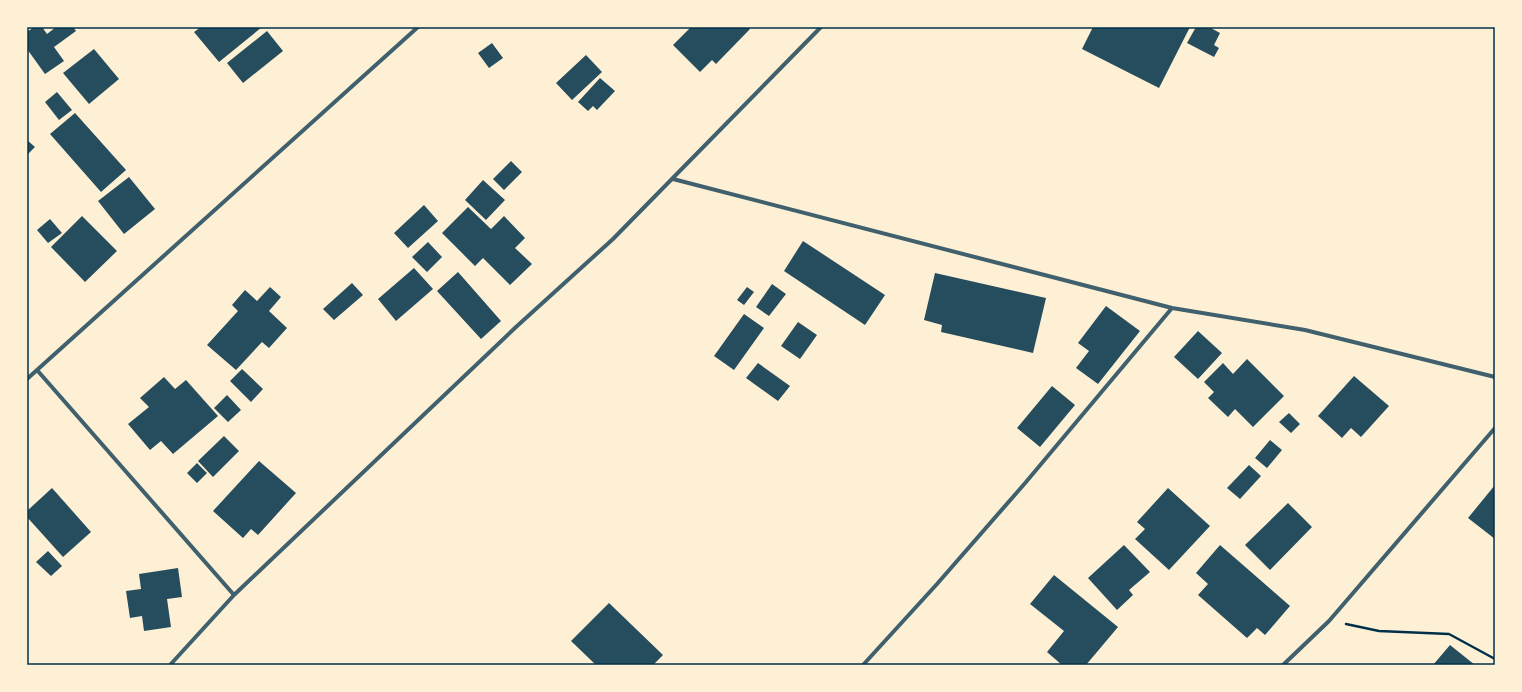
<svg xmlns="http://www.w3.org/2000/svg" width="1522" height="692" viewBox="0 0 1522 692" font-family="Karla,sans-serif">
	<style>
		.building { fill: #264d5e }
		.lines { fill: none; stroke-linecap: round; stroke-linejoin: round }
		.path { stroke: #003049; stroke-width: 2.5 }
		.minor { stroke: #3f606c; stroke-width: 4 }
		.neatline { fill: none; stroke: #003049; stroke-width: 1.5 }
	</style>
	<rect width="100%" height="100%" fill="#fdf0d5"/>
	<path class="building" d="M34,27h8l5,7 9,-7h17l3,4 -22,16 10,14 -19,13 -18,-25v-17z
		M201,27h61l-43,35 -25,-30z
		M691,27h57l2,2 -34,35 -4,-4 -12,12 -27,-27z
		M1093,27h97l-31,61 -77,-39z
		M1196,27h13l11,6 -6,12 5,3 -5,9 -27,-14z
		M267,31l16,20 -40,32 -16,-20z
		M492,43l11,15 -14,10 -11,-15z
		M94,49l25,30 -30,25 -26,-31z
		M586,55l16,17 -30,28 -16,-17z
		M600,78l15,13 -18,19 -4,-4 -5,5 -10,-9z
		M57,92l15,18 -13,10 -14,-18z
		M75,113l51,57 -25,22 -51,-58z
		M27,140l8,7 -8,8z
		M511,161l11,11 -18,18 -11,-11z
		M129,177l26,32 -31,25 -26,-33z
		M483,180l22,20 -19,20 -21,-20z
		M424,205l14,16 -30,27 -14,-15z
		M468,207l23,22 13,-13 21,22 -10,10 17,16 -22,21 -27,-27 -8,8 -33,-33z
		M82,216l35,35 -32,31 -34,-35z
		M50,219l12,14 -14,10 -11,-13z
		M803,241l82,54 -20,30 -81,-54z
		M428,242l14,15 -15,15 -15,-15z
		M414,268l19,21 -37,32 -18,-22z
		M458,272l43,49 -20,18 -44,-48z
		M935,273l111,25 -13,55 -92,-21 1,-7 -18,-5z
		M352,283l11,12 -29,25 -11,-11z
		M772,284l14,10 -17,22 -13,-9z
		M270,287l11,10 -12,14 18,17 -18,20 -7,-6 -26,28 -29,-25 31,-34 -6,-6 13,-15 12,11z
		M747,287l7,5 -10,13 -7,-5z
		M1106,306l34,25 -42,53 -22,-16 13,-17 -11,-8z
		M744,314l20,14 -30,42 -20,-14z
		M798,322l19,13 -17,24 -19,-13z
		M1198,331l24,22 -24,26 -24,-22z
		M1247,359l37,37 -31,31 -18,-18 -7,8 -20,-19 6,-6 -10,-10 19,-19 10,11z
		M758,363l32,23 -12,15 -32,-23z
		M242,369l21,20 -12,13 -21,-21z
		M1354,376l35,30 -28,31 -10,-9 -9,10 -24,-22z
		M164,377l11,12 11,-9 32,36 -45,38 -12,-13 -11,9 -22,-26 21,-17 -9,-9z
		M1052,386l23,19 -35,42 -23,-19z
		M227,395l14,15 -13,12 -14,-14z
		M1289,413l11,11 -9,9 -12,-11z
		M224,436l15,15 -26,26 -15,-16z
		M1270,440l12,10 -15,18 -12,-10z
		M259,461l37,32 -38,42 -7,-6 -8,9 -30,-27z
		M197,463l10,10 -10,10 -10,-10z
		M1249,465l12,11 -21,23 -13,-11z
		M1495,485v54l-27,-21z
		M52,488l39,44 -28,25 -36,-40v-6z
		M1168,488l42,38 -41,44 -34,-31 10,-10 -8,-7z
		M1288,503l24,24 -42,43 -25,-25z
		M1124,545l26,27 -21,18 4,5 -16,15 -29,-32z
		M1220,545l70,61 -25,29 -8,-7 -10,10 -49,-43 10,-11 -12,-11z
		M48,551l14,15 -11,10 -15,-14z
		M178,568l4,29 -15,2 4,28 -27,4 -2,-15 -12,2 -4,-27 15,-2 -2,-15z
		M1054,575l64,52 -32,38h-24l-15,-13 17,-21 -34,-27z
		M609,603l54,52 -10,10h-57l-25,-24z
		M1450,645l25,20h-42z"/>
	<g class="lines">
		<path class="path" d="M1346,624l33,7 70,3 46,25"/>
		<path class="minor" d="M673,179l499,129 133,22 190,47
			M37,370l197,225
			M27,379l391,-352
			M170,665l64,-70 282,-268 97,-88 208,-212
			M863,665l74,-81 89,-102 146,-174
			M1283,665l46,-44 166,-193"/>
	</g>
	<rect width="1522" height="692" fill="none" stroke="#fdf0d5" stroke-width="56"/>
	<rect x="28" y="28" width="1466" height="636" class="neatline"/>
</svg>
